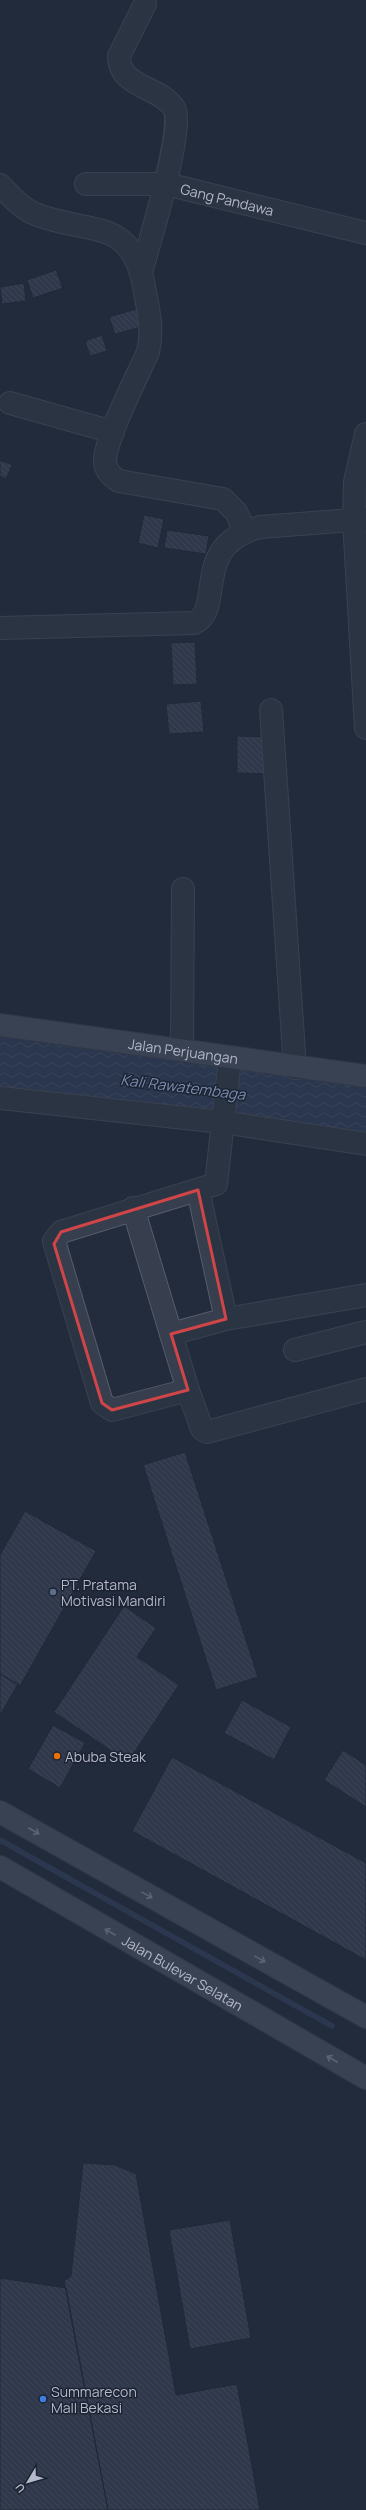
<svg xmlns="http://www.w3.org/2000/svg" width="366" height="2510" viewBox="0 0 366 2510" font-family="Manrope,sans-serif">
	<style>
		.water { fill: url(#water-waves) }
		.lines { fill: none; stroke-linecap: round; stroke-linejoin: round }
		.stream { stroke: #364664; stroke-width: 5.5 }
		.building { fill: url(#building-back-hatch); stroke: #1e2534 }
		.minor-casing { stroke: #555c6b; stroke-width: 24 }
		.major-casing { stroke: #404756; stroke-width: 24 }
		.minor { stroke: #373e4d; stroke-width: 22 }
		.major { stroke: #555d6d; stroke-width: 22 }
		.oneway { stroke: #a0a7b6 }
		.marked { fill: none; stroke: #cf4548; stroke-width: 3; stroke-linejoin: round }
		.service-dot { fill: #5c6f8a; stroke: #1c2332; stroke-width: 1.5 }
		.food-dot { fill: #e8710a; stroke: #1c2332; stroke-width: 1.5 }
		.shop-dot { fill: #3f7fe0; stroke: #1c2332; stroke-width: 1.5 }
		.labels { text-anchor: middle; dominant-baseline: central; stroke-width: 3; stroke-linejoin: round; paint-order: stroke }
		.street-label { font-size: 14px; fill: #b3b9c8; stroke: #1c2332 }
		.poi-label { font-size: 14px; fill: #b3b9c8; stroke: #1c2332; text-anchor: start }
		.water-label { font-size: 15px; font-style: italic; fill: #7a8db0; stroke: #1c2332 }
	</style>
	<defs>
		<pattern id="water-waves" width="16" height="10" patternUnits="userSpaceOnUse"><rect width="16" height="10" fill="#364664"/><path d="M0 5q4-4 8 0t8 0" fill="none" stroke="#515f79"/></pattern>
		<pattern id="building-back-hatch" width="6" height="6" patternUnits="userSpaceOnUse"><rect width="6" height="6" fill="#424b5f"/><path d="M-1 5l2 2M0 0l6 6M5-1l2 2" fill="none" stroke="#5b6374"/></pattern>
	</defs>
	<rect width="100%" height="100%" fill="#232c3d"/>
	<path class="water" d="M0,1025l366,51v68l-366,-46z"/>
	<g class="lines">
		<path class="stream" d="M0,1840l332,186"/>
	</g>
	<path class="building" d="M56,270l7,18 -30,10 -6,-18z
		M24,283l2,18 -24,3 -2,-17z
		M140,308l5,18 -30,8 -6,-17z
		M102,335l5,16 -17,5 -5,-15z
		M0,460l12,5 -6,14 -6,-3z
		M144,515l20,4 -6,29 -20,-5z
		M167,530l42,6 -3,18 -42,-6z
		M195,642l2,42 -24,1 -2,-42z
		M201,701l3,31 -35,2 -3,-30z
		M237,736l33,1 -1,37 -32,-1z
		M185,1452l73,225 -42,13 -73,-225z
		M25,1511l71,40 -76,135 -20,-12v-119z
		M124,1606l32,22 -19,29 42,28 -51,77 -74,-50z
		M0,1674l18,10 -18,31z
		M242,1700l49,27 -17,33 -50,-27z
		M53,1725l32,18 -25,45 -32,-19z
		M343,1750l23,15v42l-42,-27z
		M172,1757l194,106v97l-234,-129z
		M83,2163l32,2 21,9 40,221 61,-11 23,126h-152l-44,-229 7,-5z
		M230,2220l21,118 -61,11 -21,-119z
		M0,2278l66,10 42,222h-108z"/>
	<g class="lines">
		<g class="minor-casing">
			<g id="minor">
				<path id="s1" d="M86,184h80l200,49"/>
				<path d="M0,185c11,11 21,23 35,29 56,22 98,1 110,78 4,21 8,39 3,60 -10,23 -44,88 -43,110 1,9 7,15 14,19l104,18 13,13 9,19"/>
				<path d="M142,269c7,-25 43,-143 32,-161 -14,-22 -55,-20 -55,-52l26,-52"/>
				<path d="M10,403l103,29"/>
				<path d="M366,434l-11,48 -1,38 12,208"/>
				<path d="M0,628l194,-5c32,-14 -5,-78 66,-96l106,-8"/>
				<path d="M271,710l24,358"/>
				<path d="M182,1049l1,-160"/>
				<path d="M0,1098l222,24 144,22"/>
				<path d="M198,1190l28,129"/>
				<path d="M133,1208l55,182 14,39 5,3 159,-43"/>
				<path d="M171,1334l55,-15 140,-24"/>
				<path d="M295,1350l71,-18"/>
				<path d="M188,1390l-76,20 -10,-7 -48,-162 7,-9 155,-48 14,-125"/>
			</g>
		</g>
		<g class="major-casing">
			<g id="major">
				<path id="s2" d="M0,1025l366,51"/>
				<path d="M0,1812l366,205"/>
				<path id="s3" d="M0,1867l366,211"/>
			</g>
		</g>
		<use href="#minor" class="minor"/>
		<use href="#major" class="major"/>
	</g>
	<defs><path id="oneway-shaft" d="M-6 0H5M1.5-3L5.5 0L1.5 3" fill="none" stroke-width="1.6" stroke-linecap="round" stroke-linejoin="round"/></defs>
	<g class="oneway">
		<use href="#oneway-shaft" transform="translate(34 1831) rotate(30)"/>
		<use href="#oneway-shaft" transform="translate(147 1895) rotate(29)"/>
		<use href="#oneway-shaft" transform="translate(110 1932) rotate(-150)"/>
		<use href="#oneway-shaft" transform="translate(260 1959) rotate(29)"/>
		<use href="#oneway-shaft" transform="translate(332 2059) rotate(-150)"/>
	</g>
	<path d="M0 0H366V2510H0ZM198,1190l28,129 -55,15 17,56 -76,20 -10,-7 -48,-159 7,-12z" fill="#232c3d" fill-opacity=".55" fill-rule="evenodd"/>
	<path class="marked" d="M198,1190l28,129 -55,15 17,56 -76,20 -10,-7 -48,-159 7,-12z"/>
	<circle class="service-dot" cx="53" cy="1592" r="4"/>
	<circle class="food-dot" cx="57" cy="1756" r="4"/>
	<circle class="shop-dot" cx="43" cy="2399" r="4"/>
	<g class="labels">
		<g class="street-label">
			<text stroke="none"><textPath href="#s1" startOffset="143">Gang Pandawa</textPath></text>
			<text stroke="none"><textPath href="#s2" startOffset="185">Jalan Perjuangan</textPath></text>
			<text stroke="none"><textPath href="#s3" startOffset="211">Jalan Bulevar Selatan</textPath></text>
		</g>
		<g class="poi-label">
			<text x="61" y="1584">PT. Pratama<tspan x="61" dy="16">Motivasi Mandiri</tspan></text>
			<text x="65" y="1756">Abuba Steak</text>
			<text x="51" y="2391">Summarecon<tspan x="51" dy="16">Mall Bekasi</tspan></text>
		</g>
		<g class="water-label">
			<text transform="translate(183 1087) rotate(7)">Kali Rawatembaga</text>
		</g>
	</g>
	<g transform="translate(28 2482) rotate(232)" stroke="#1c2332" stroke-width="3" paint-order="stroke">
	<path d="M0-3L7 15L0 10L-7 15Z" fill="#b3b9c8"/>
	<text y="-6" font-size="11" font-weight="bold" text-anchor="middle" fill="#b3b9c8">U</text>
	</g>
</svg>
